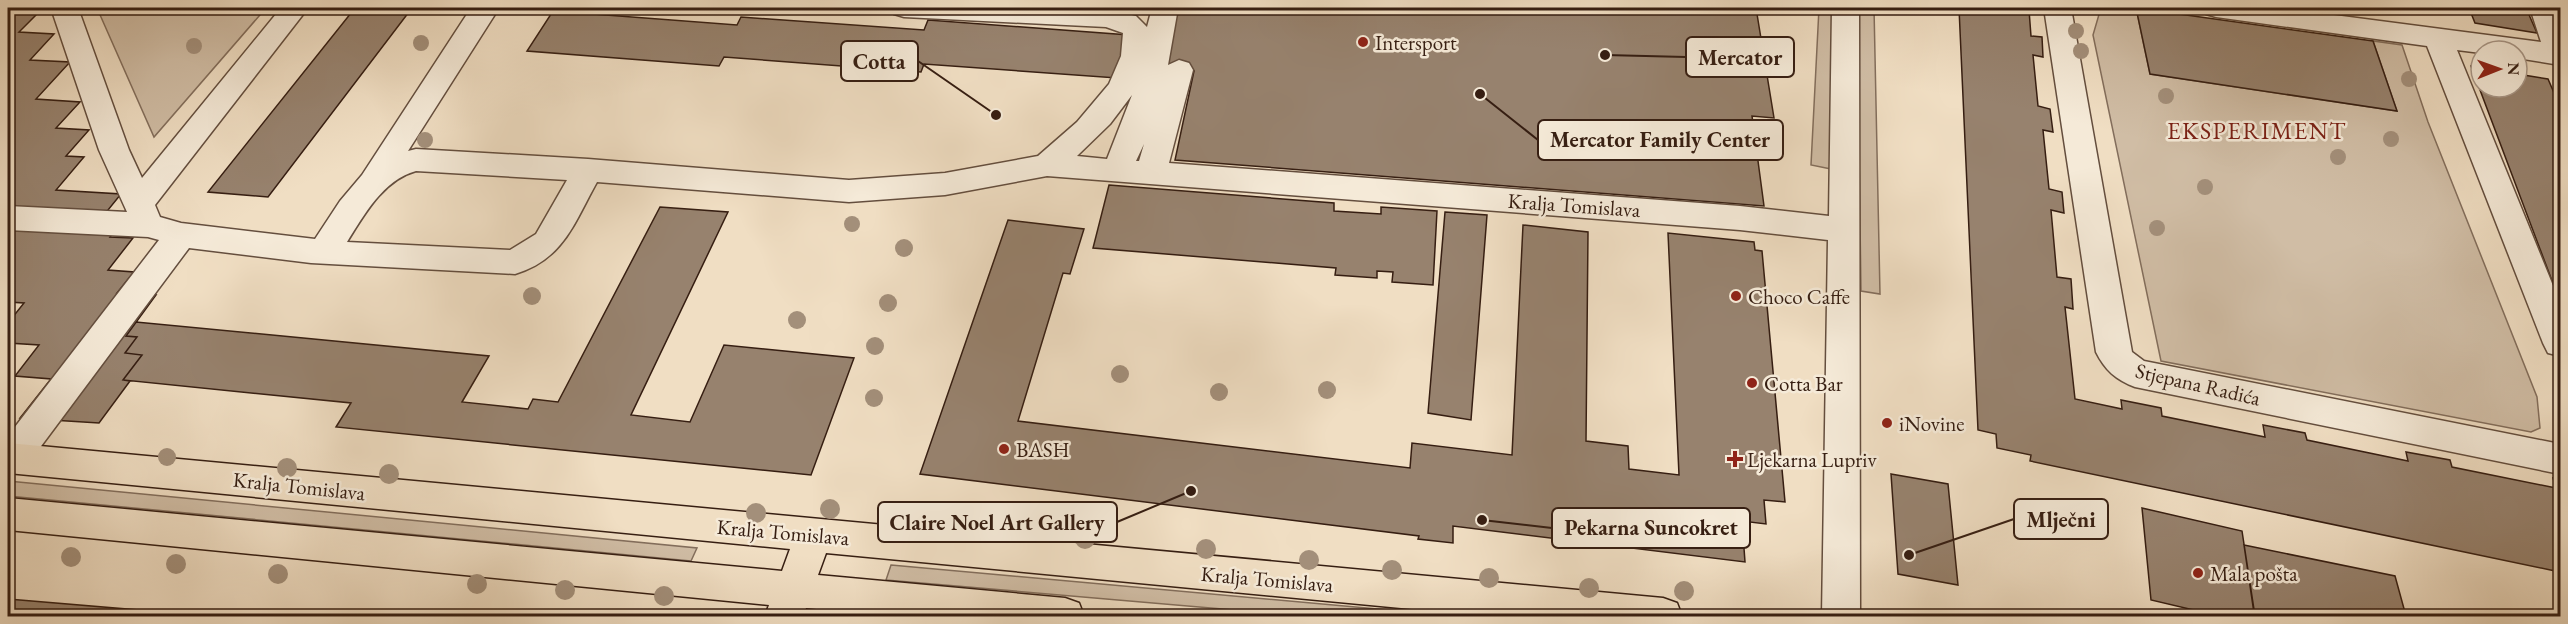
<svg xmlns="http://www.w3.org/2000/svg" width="2568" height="624" viewBox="0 0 2568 624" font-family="'EB Garamond',serif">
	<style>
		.green { fill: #d0bda5; stroke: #836e5c; stroke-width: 1.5 }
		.building { fill: #97826e; stroke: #361e12; stroke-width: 1.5 }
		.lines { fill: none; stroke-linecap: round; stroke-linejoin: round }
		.minor-casing { stroke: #644e3e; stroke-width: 3 }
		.major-casing { stroke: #361e12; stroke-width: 3 }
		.minor { fill: #f5ead8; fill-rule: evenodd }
		.major { fill: #f0dec3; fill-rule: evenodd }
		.tree { fill: #a38f7a }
		.poi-dot { fill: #8f2418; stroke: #f5ead8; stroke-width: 2 }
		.labels { text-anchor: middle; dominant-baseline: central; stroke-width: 5; stroke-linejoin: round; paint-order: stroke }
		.poi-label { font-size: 21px; fill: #361e12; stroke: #f5ead8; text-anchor: start }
		.street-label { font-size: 21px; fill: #361e12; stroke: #f5ead8 }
		.quarter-label { font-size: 24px; letter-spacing: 1.5px; fill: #7a1f14; stroke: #f5ead8 }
		.leader { fill: none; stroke: #361e12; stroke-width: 2 }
		.callout-dot { fill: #361e12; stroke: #f5ead8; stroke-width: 2 }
		.callout { fill: #f5ead8; stroke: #361e12; stroke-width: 2 }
		.callout-label { font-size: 22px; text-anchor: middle; font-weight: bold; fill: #361e12 }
	</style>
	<rect width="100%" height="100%" fill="#f0dec3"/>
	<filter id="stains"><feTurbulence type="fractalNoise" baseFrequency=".00333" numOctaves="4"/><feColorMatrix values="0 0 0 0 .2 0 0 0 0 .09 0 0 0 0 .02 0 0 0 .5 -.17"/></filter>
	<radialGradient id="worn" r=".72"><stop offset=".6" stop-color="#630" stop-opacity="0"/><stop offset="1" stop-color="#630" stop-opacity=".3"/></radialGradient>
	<path class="green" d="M97,8h169l-112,129z
		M1819,8h16l1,162 -25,-5z
		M1849,8h25l6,286 -19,-3 -4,-271 -9,160z
		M2109,8h27l14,66 247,37 -24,-70 29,4 26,77 109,275 3,31 -9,4 -370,-71 -68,-326 7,-24z
		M8,481l689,67 -6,13 -683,-65z
		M891,565l564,51h-151l-418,-36z"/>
	<path class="building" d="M8,8h35l-24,24 35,2 -24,26 40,2 -34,37 44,3 -24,26 33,2 -23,26 18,1 -28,33 65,4 -26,32 22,1 -7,10 23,1 -25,32 26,2 -17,21 39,2 -30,41 11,1 -12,16 17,2 -19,25 7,1 -31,42 -79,-5 31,-39 -36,-3 24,-31 -31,-2v-20l16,-20 -16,-1v-21l5,-6h-5z
		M355,8h57l-144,189 -60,-5z
		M1177,8h579l18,110 -22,-2 12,90 -589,-46 19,-89 -31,-2z
		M1959,8l70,2 2,26 11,1 1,20 -10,-2 5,51 12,3 3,23 -10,-2 6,59 13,3 2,21 -13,-3 6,67 14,2 2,30 -8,-2 10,92 47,10 -1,-9 40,8 1,8 103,21 -2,-12 42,8 2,7 101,21 -2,-9 44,8 2,7 104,21 -3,-10 7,2v92l-530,-111 1,-6 -34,-7 -1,-14 -18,-4z
		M2136,8l237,33 24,70 -247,-37z
		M2469,8h57l11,25 -62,-10z
		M553,11l184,14 4,-8 183,13 4,-10 201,15 -12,43 -193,-14 -3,8 -197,-15 -5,9 -192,-15z
		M2471,66l10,1v20h36v-13l31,5 10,23h2v200z
		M1109,185l225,18v8l47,3v-7l56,4 -4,74 -41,-3 1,-10 -16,-1v7l-42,-3 1,-7 -243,-20z
		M660,207l68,5 -97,203 59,7 34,-77 130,13 -43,117 -475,-48 15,-24 -228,-23 19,-25 -17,-2 12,-16 -11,-1 10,-14 353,34 -27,46 66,7 5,-10 25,3z
		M1445,212l42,3 -16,205 -43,-7z
		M1008,220l76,9 -14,45 -7,-1 -45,148 392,47 2,-25 100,12 11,-230 65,7 -2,209 42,5 1,23 50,6 -11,-242 86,9 1,8 7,1 23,251 -21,-2 2,24 -24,-3 3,41 -292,-36v17l-35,-4 1,-3 -499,-62z
		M1891,474l57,10 10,101 -60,-11z
		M2142,508l100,23 13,85h-36l-68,-16z
		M2244,545l151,31 11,40h-133l-19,-3z
		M8,599l166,14 -2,3h-164z"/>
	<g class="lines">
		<g class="minor-casing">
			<path id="minor" d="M51,8h27l51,142 13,28 139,-170h27l-153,197 5,12 21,6 134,16 25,-38 22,-26 109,-167h28l-91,143 8,-2 172,10 261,21 96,-7 93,-17 39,-34 32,-38 12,-28 2,-23 -17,-6 -202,-10 -10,-3 -3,-6 215,1 30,7 11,11 5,-19h26l-10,57 11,-5 10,3 4,7 -24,93 571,43 89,10 3,-208h27l1,608h-38l6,-376 -88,-10 -693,-54 -102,19 -96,7 -252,-20c-23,41 -33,77 -82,92l-204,-11 -122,-15 -165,221 -16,3v-36l151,-196 -11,-3 -140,-7v-24l119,6 -28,-62zM1132,95l-25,64 -30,-3 33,-32zM1144,144l-5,17h-3zM416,171l151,9 -31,54 -26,16 -163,-8c17,-27 36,-62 69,-71z
				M2044,8h27l61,344 12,9 416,83v30l-425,-87c-19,-7 -30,-17 -39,-35z
				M2203,8h77l261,34 -11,-34h27l3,8v49l-43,-7v-7l-36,2 -24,-3 103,253v53l-12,-3 -5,-10 -116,-297 -211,-29 -10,-3z"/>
		</g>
		<g class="major-casing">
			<path id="major" d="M8,443l1655,155 14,5 5,13h-197l-659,-63 -8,22 247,23 14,5 5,13h-195l-83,-8 -3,8h-38l4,-11 -761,-75v-32l774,73 8,-22 -782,-76z"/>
		</g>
		<use href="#minor" class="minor"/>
		<use href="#major" class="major"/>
	</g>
	<g class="tree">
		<circle cx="2076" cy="31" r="8"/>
		<circle cx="421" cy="43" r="8"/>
		<circle cx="194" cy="46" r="8"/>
		<circle cx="2081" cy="51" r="8"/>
		<circle cx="2409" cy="79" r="8"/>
		<circle cx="2166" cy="96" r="8"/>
		<circle cx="2391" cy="139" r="8"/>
		<circle cx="425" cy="140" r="8"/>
		<circle cx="2338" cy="157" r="8"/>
		<circle cx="2205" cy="187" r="8"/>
		<circle cx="852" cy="224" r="8"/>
		<circle cx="2157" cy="228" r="8"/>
		<circle cx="904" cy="248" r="9"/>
		<circle cx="532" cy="296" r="9"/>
		<circle cx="888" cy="303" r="9"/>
		<circle cx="797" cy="320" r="9"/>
		<circle cx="875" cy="346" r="9"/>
		<circle cx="1120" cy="374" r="9"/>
		<circle cx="1327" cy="390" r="9"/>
		<circle cx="1219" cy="392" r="9"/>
		<circle cx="874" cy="398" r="9"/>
		<circle cx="167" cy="457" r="9"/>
		<circle cx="287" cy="468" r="10"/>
		<circle cx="389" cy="474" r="10"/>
		<circle cx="830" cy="509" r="10"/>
		<circle cx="756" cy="513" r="10"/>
		<circle cx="1085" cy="539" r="10"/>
		<circle cx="1206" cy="549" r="10"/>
		<circle cx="71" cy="557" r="10"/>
		<circle cx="1309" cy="560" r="10"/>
		<circle cx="176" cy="564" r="10"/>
		<circle cx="1392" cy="570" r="10"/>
		<circle cx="278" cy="574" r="10"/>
		<circle cx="1489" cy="578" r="10"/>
		<circle cx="477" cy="584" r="10"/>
		<circle cx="1589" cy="588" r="10"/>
		<circle cx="565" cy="590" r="10"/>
		<circle cx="1684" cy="591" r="10"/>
		<circle cx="664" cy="596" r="10"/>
	</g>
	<g class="poi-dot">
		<circle cx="1363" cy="42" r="6"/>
		<circle cx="1736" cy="296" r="6"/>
		<circle cx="1752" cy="383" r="6"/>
		<circle cx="1887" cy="423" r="6"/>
		<circle cx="1004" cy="449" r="6"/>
		<path d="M1732 450h6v6h6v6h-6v6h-6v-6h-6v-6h6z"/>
		<circle cx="2198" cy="573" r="6"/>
	</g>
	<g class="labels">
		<g class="poi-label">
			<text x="1375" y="42">Intersport</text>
			<text x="1748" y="296">Choco Caffe</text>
			<text x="1764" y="383">Cotta Bar</text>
			<text x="1899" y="423">iNovine</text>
			<text x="1016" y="449">BASH</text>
			<text x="1747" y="459">Ljekarna Lupriv</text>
			<text x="2210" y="573">Mala pošta</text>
		</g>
		<g class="street-label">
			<text transform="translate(1574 205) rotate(4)">Kralja Tomislava</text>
			<text transform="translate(2198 384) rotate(13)">Stjepana Radića</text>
			<text transform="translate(299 486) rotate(6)">Kralja Tomislava</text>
			<text transform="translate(783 532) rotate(5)">Kralja Tomislava</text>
			<text transform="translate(1267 579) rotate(5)">Kralja Tomislava</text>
		</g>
		<g class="quarter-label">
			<text x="2257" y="130">EKSPERIMENT</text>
		</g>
	</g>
	<path class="leader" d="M1605 55L1686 57M996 115L918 61M1480 94L1538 140M1909 555L2014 519M1191 491L1117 522M1482 520L1552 528"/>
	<g class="callout-dot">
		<circle cx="1605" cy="55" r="6"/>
		<circle cx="996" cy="115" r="6"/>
		<circle cx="1480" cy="94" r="6"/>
		<circle cx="1909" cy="555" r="6"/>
		<circle cx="1191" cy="491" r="6"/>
		<circle cx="1482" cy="520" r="6"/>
	</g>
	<g class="callout">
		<rect x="1686" y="37" width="108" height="40" rx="6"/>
		<rect x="841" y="41" width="77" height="40" rx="6"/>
		<rect x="1538" y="120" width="245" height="40" rx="6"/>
		<rect x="2014" y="499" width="94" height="40" rx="6"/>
		<rect x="878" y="502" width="239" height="40" rx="6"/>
		<rect x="1552" y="508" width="198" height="40" rx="6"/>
	</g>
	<g class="callout-label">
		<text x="1740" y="65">Mercator</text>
		<text x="879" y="69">Cotta</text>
		<text x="1660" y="147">Mercator Family Center</text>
		<text x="2061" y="527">Mlječni</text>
		<text x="997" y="530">Claire Noel Art Gallery</text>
		<text x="1651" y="535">Pekarna Suncokret</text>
	</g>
	<rect width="2568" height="624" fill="none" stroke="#f0dec3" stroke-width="30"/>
	<rect x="9" y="9" width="2550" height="606" fill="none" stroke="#361e12" stroke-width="3"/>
	<rect x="15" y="15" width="2538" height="594" fill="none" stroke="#361e12" stroke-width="1.5"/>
	<g transform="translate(2499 69) rotate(89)"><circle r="28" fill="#f5ead8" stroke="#a99889" stroke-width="1.5"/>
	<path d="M0-4.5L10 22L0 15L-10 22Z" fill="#8f2418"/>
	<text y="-9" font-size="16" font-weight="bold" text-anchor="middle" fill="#361e12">N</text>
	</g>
	<rect width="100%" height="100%" filter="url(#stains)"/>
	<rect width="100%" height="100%" fill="url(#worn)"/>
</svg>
